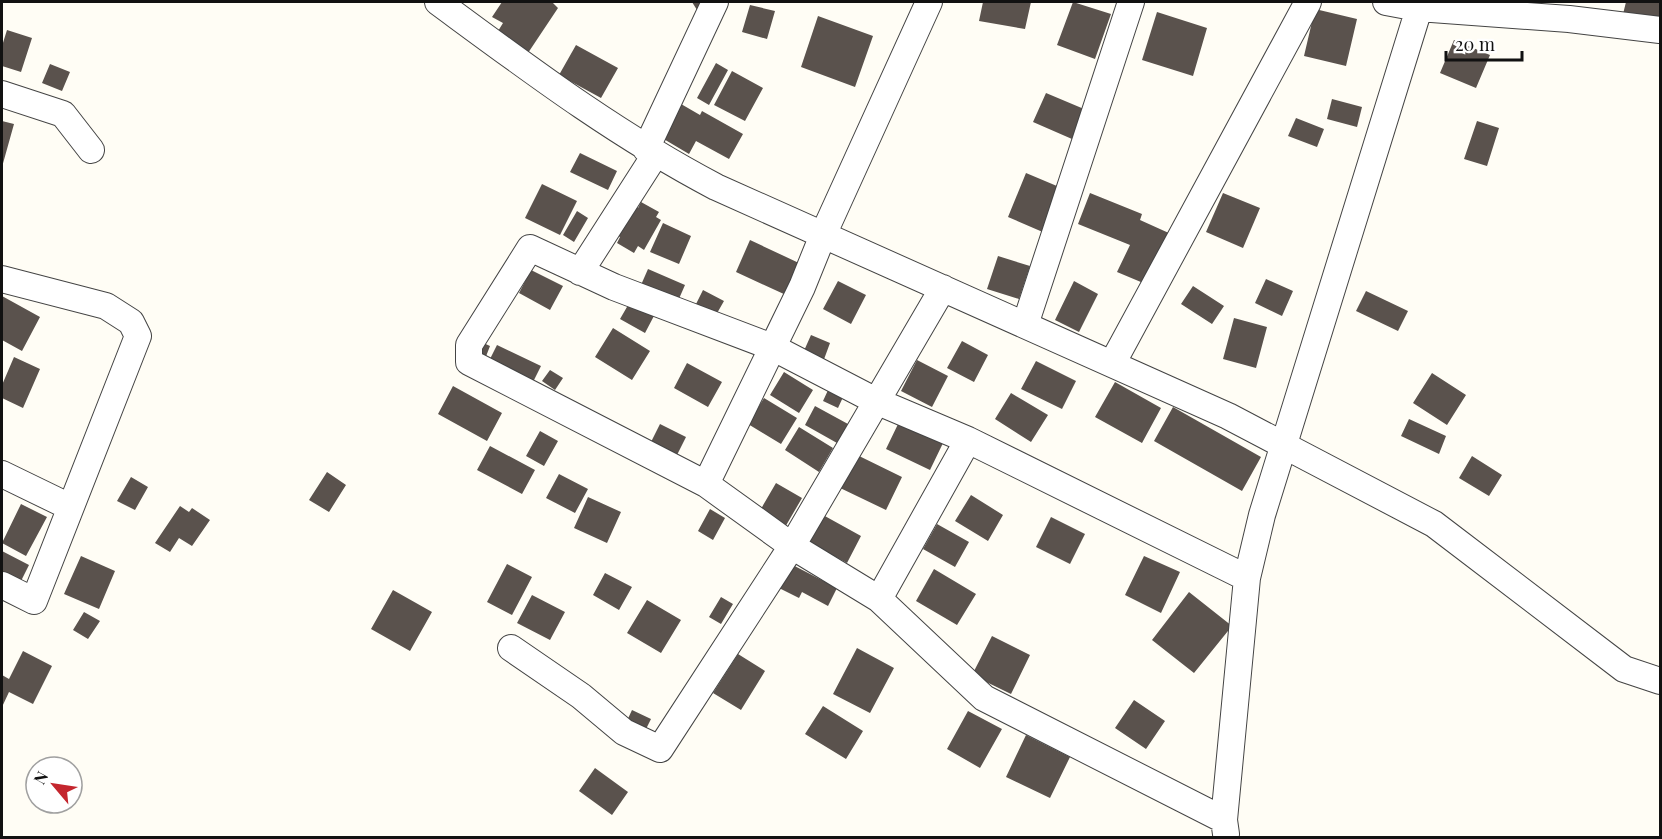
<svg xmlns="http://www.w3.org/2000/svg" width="1662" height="839" viewBox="0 0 1662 839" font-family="'Playfair Display',serif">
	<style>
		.building { fill: #5a524d }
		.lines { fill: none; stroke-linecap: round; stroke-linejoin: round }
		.street-casing { stroke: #444; stroke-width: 28 }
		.street { stroke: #fff; stroke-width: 26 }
	</style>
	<rect width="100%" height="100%" fill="#fffdf5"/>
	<path class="building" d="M502,2h50l6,6 -32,48 -31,-20 8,-13 -11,-6z
		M692,2h9l-4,8z
		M983,2h48l-6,27 -46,-8z
		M1073,2l38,12 -16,45 -38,-14z
		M1626,2h34v21l-37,-9z
		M750,5l25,6 -8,28 -25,-7z
		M1315,9l42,10 -11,47 -42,-10z
		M1157,12l50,16 -14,48 -51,-16z
		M818,16l55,20 -18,51 -54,-20z
		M7,30l25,8 -11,34 -19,-6v-20z
		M1454,40l36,15 -14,33 -36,-15z
		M576,45l42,23 -17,30 -42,-23z
		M716,63l12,7 -19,35 -12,-7z
		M50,64l20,8 -8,19 -20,-8z
		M732,71l31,17 -18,33 -31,-16z
		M1046,93l38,16 -12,30 -39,-17z
		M1332,99l30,8 -5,20 -30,-8z
		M681,104l19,11 2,-4 41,23 -14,25 -33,-18 -7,13 -27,-16z
		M1296,118l28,11 -7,18 -29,-11z
		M2,121l12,3 -12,43z
		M1477,121l22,7 -12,38 -23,-7z
		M580,153l37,18 -9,19 -38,-18z
		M1026,173l38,16 -19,44 -37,-16z
		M542,184l35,17 -17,34 -35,-17z
		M1090,193l52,21 -2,6 31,14 -23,51 -31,-13 13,-27 -52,-21z
		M1223,193l37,15 -17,40 -37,-16z
		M641,202l18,10 -3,5 5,3 -17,30 -6,-4 -4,7 -17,-10 3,-6 -7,-4 17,-29 8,4z
		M577,211l11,7 -14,24 -11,-7z
		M663,223l28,13 -12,28 -29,-12z
		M750,240l51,24 -15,31 -50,-23z
		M998,256l32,10 -11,33 -32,-10z
		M648,269l37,16 -7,16 -37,-16z
		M531,270l32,16 -13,24 -31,-17z
		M1266,279l27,12 -11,25 -27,-13z
		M838,281l28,14 -15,29 -28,-15z
		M1074,281l24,13 -19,38 -24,-12z
		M1193,286l31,20 -12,18 -31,-20z
		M703,290l21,11 -8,14 -20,-11z
		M1366,291l42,20 -10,20 -42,-20z
		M2,296l38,21 -18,34 -20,-11z
		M631,300l24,14 -10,19 -25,-14z
		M1234,318l33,9 -11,41 -33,-9z
		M613,328l37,23 -18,29 -37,-23z
		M811,335l19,8 -7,19 -20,-9z
		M477,340l13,6 -5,13 -14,-6z
		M962,341l26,14 -14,27 -27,-14z
		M497,345l44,21 -10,20 -44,-21z
		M14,357l26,12 -17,39 -21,-10v-13z
		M917,360l31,16 -16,31 -31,-16z
		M1036,361l40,20 -14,28 -41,-20z
		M687,363l35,19 -14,25 -34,-19z
		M550,370l13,8 -8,12 -13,-9z
		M784,372l29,18 -14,23 -29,-18z
		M1432,373l34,22 -19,30 -34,-22z
		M1115,382l46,26 -19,35 -47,-26z
		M453,386l49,27 -15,28 -49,-27z
		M829,388l15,7 -6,13 -15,-7z
		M1011,393l37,22 -17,27 -36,-23z
		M764,398l33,20 -16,26 -33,-20z
		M815,406l33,18 -11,19 -32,-18z
		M1173,407l88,50 -19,34 -88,-50z
		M1409,419l37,17 -7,18 -38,-18z
		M900,420l44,21 -14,29 -44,-21z
		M660,424l26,13 -10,20 -26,-13z
		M799,427l34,21 -14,24 -34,-22z
		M540,431l18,10 -14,25 -18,-10z
		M490,446l45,24 -13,24 -45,-24z
		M853,453l49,24 -16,33 -50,-24z
		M1472,456l30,19 -13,21 -30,-18z
		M327,472l19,13 -17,27 -20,-12z
		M559,474l29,15 -13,24 -29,-15z
		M131,477l17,10 -13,23 -18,-9z
		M776,483l26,15 -18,31 -26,-15z
		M971,495l32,20 -15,26 -33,-20z
		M588,497l33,15 -14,31 -33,-15z
		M21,504l26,13 -21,39 -24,-13z
		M180,506l9,6 3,-4 18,12 -18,26 -13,-8 -9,14 -15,-9z
		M710,509l15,9 -12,22 -15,-9z
		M823,515l38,21 -14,27 -39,-21z
		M1051,517l34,17 -15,30 -34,-17z
		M937,524l32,18 -14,25 -32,-18z
		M2,551l27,14 -11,22 -16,-8z
		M81,556l34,15 -16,38 -35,-15z
		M1144,556l36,16 -19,41 -36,-18z
		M785,561l52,27 -9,18 -26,-14 -3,6 -26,-13z
		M507,564l25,13 -20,38 -25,-13z
		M934,569l42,25 -19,31 -41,-24z
		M605,573l27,14 -13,23 -26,-15z
		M393,590l39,22 -22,39 -39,-22z
		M1189,592l43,34 -38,47 -42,-33z
		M532,595l33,17 -15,28 -33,-17z
		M721,597l12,7 -12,20 -12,-7z
		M647,600l34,20 -20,33 -34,-20z
		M84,612l16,9 -12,18 -15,-9z
		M992,636l38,19 -19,39 -39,-19z
		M857,648l37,20 -24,45 -37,-19z
		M23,651l29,15 -19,38 -24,-12 -7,15v-32l7,4z
		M738,654l27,17 -24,39 -28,-17z
		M1134,700l31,21 -19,28 -31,-21z
		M823,706l40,25 -17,28 -41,-25z
		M632,710l19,9 -8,16 -18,-10z
		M968,711l34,18 -22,39 -33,-19z
		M1026,735l44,22 -20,41 -44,-21z
		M48,757l17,10h-23z
		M595,768l33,24 -16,23 -33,-24z
		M36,777v16l-7,-4z"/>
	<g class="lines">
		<g class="street-casing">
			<path id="street" d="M438,2c91,67 177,132 278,185l512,229 206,108 190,145 36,12
				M1386,2l32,6 151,11 91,11
				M2,94l61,20 28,36
				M646,149l69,-147
				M580,272l75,-117
				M2,279l104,27 25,16 7,14 -104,265 -32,-16
				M1025,325l106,-323
				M1112,364l196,-362
				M2,474l68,33
				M706,484l96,-197 21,-52 106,-233
				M879,599l89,-159
				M511,648l70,48 43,36 36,17 132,-203 151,-258
				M1224,820l-240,-122 -105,-99 -87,-53 -86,-62 -237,-122v-17l61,-97 84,39 158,60 104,54 92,39 279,138
				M1226,834l-2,-14 23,-242 15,-63 159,-513"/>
		</g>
		<use href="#street" class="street"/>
	</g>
	<rect width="1662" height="839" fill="none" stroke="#111111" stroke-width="6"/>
	<g transform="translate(54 785) rotate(299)"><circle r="28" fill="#ffffff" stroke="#a0a0a0" stroke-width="1.5"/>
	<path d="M0-4.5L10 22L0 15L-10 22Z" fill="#c4262e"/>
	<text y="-9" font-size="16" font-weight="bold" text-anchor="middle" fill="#111111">N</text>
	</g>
	<path d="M1446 51v9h76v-9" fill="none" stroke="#111111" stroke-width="3"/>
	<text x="1455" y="51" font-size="18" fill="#111111" stroke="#ffffff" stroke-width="4.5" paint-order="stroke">20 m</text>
</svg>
